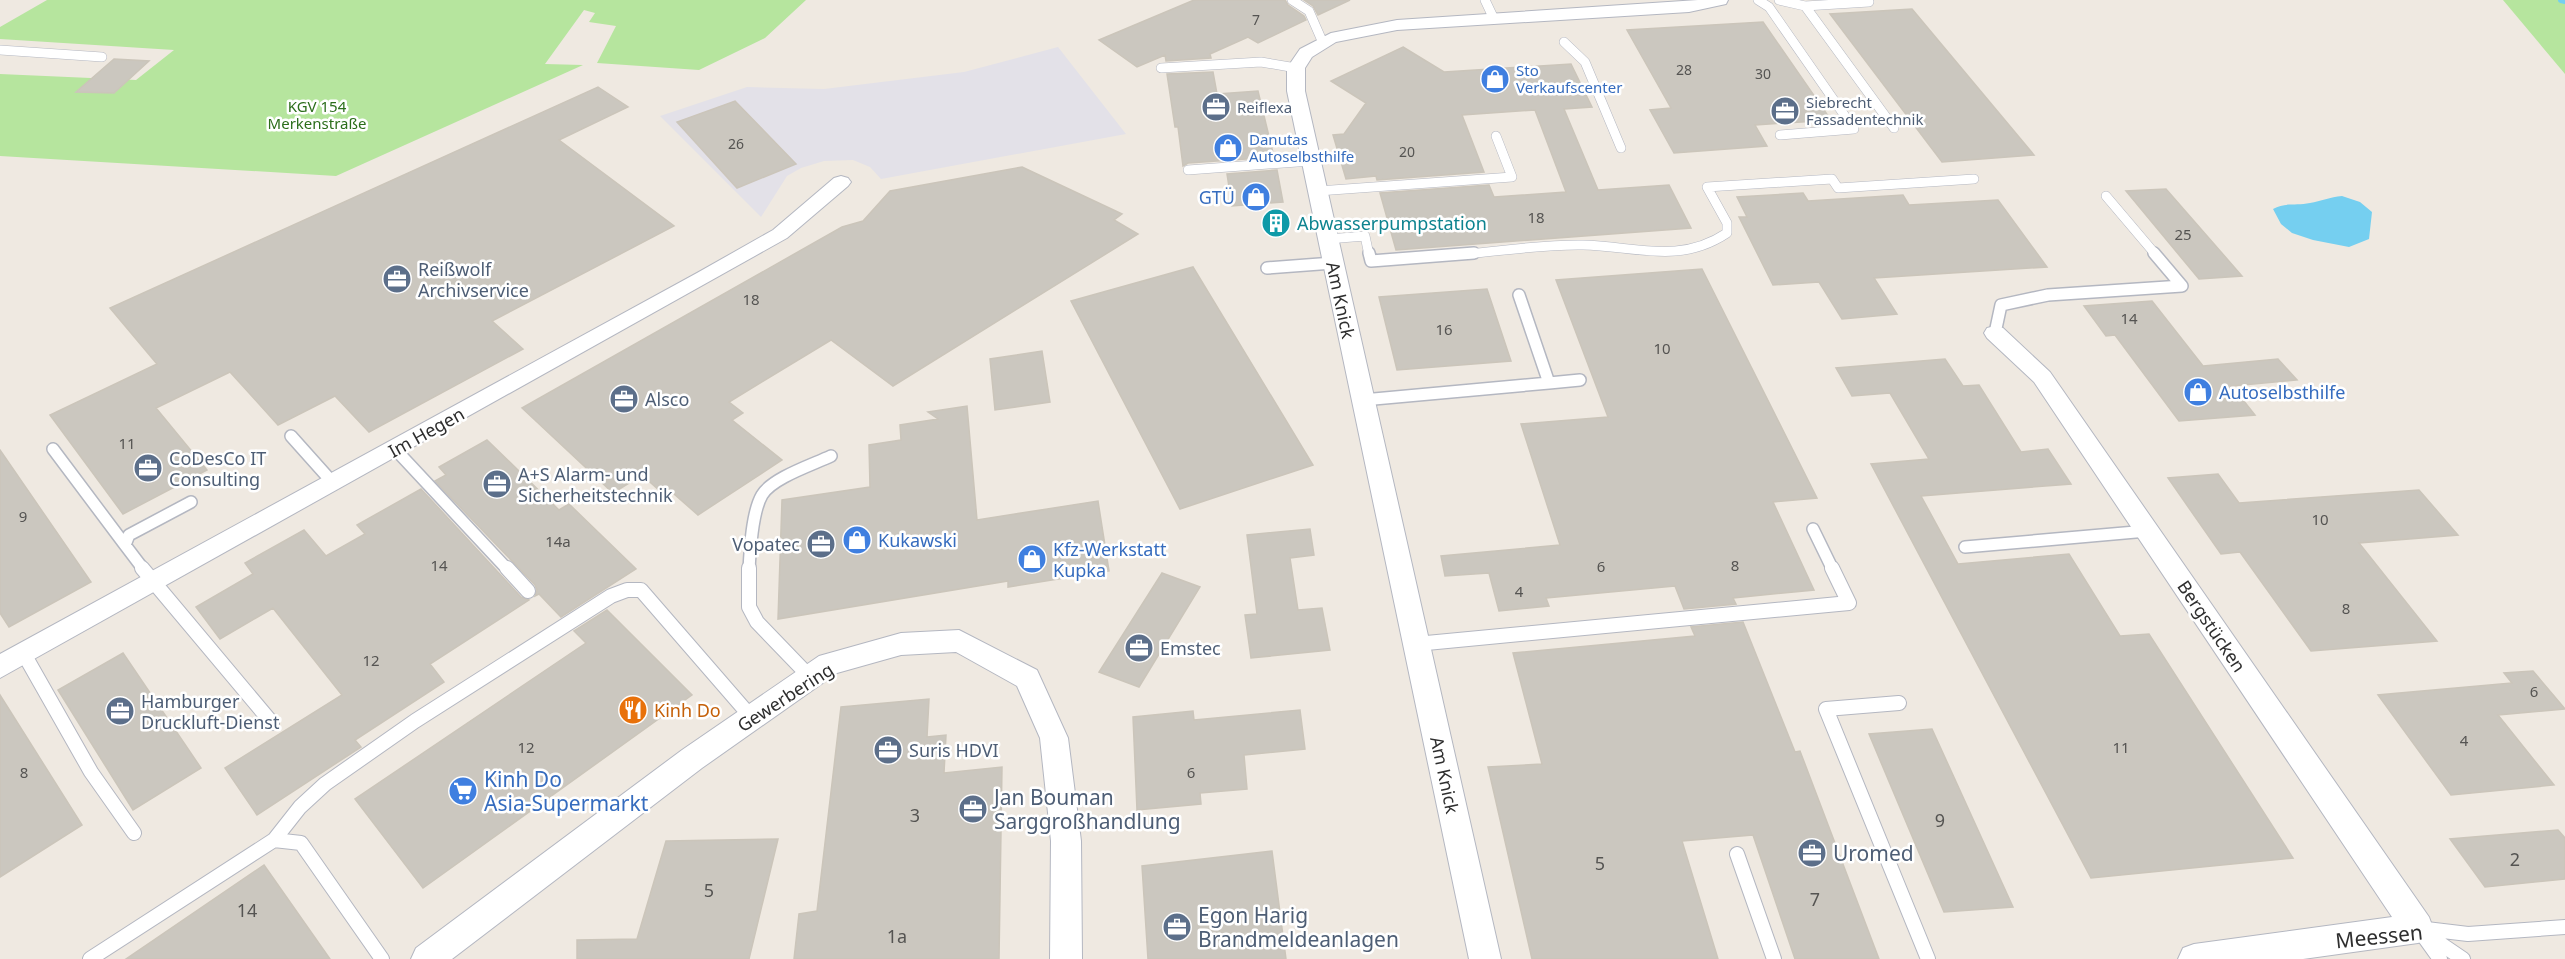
<svg xmlns="http://www.w3.org/2000/svg" width="2565" height="959" viewBox="0 0 2565 959" font-family="'Noto Sans',sans-serif">
	<style>
		.industrial { fill: #e3e1e8 }
		.green { fill: #b6e59e }
		.water { fill: #75cff0 }
		.lines { fill: none; stroke-linecap: round; stroke-linejoin: round }
		.stream { stroke: #75cff0; stroke-width: 6 }
		.building { fill: #cbc7bf; stroke: #cbc5ba; stroke-width: 1.5 }
		.lane-far2-casing { stroke: #b4b7c1; stroke-width: 10 }
		.lane-far1-casing { stroke: #b4b7c1; stroke-width: 14 }
		.lane-casing { stroke: #b4b7c1; stroke-width: 16 }
		.street-casing { stroke: #b4b7c1; stroke-width: 2 }
		.lane-far2 { stroke: #fff; stroke-width: 9 }
		.lane-far1 { stroke: #fff; stroke-width: 11 }
		.lane { stroke: #fff; stroke-width: 14 }
		.street { fill: #fff; fill-rule: evenodd }
		.labels { text-anchor: middle; dominant-baseline: central; stroke-width: 5; stroke-linejoin: round; paint-order: stroke }
		.far-number-label { font-size: 14px; fill: #555452 }
		.far-shop-label { font-size: 15px; fill: #366cbe; stroke: #fff; text-anchor: start }
		.far-service-label { font-size: 15px; fill: #4e5e75; stroke: #fff; text-anchor: start }
		.far-park-label { font-size: 15px; fill: #2c6e1b; stroke: #fff }
		.number-label { font-size: 15px; fill: #555452 }
		.shop-label { font-size: 18px; fill: #366cbe; stroke: #fff; text-anchor: start }
		.culture-label { font-size: 18px; fill: #0d838f; stroke: #fff; text-anchor: start }
		.service-label { font-size: 18px; fill: #4e5e75; stroke: #fff; text-anchor: start }
		.street-label { font-size: 18px; fill: #2e2e2e; stroke: #fff }
		.food-label { font-size: 18px; fill: #c56008; stroke: #fff; text-anchor: start }
		.near-number-label { font-size: 18px; fill: #555452 }
		.near-shop-label { font-size: 21px; fill: #366cbe; stroke: #fff; text-anchor: start }
		.near-service-label { font-size: 21px; fill: #4e5e75; stroke: #fff; text-anchor: start }
		.near-street-label { font-size: 21px; fill: #2e2e2e; stroke: #fff }
	</style>
	<rect width="100%" height="100%" fill="#efe9e1"/>
	<path class="industrial" d="M1058,47l68,87 -245,45 -11,-12 -17,-7 -29,1 -23,7 -14,8 -26,41 -101,-101 87,-29 77,2 140,-17z"/>
	<path class="green" d="M47,0h759l-41,38 -66,32 -102,-7 19,-37 -27,-4 6,-9 -11,-3 -39,54 38,1 -247,111 -336,-20v-82l136,6 38,-30 -174,-11v-12z
		M2503,0h62v74z"/>
	<path class="water" d="M2342,196l18,6 12,10 -3,27 -20,8 -36,-7 -21,-7 -11,-9 -8,-15c12,-7 23,-3 37,-6 11,-2 20,-6 32,-7z"/>
	<g class="lines">
		<path class="stream" d="M2561,0l4,1"/>
	</g>
	<path class="building" d="M1194,0h91l3,5 16,11 2,4 -48,23 -10,-6 -38,17 1,4 -45,3 -1,-6 -28,12 -38,-27z
		M1304,0h46l-32,15 -5,-9z
		M1912,9l122,146 -92,7 -112,-148z
		M1763,22l68,98 -76,5 12,21 -93,7 -24,-43 21,-2 -44,-78z
		M1403,47l41,25 127,-8 21,43 -28,2 34,81 71,-5 22,43 -295,22 -16,-57 109,-8 5,12 72,-5 -31,-82 -73,5 22,57 -107,8 -1,-4 -30,3 -13,-44 11,-1 22,-31 -35,-22z
		M114,59l35,2 -35,32 -38,-1z
		M1213,72l4,22 41,-3 16,66 -86,6 -5,3 -5,-39h-3l-8,-53z
		M598,87l30,20 -69,33 115,86 -182,95 31,28 -154,83 -34,-36 -57,29 -48,-53 -74,36 51,62 -84,44 -73,-99 107,-51 -47,-56z
		M735,101l61,63 -59,24 -60,-66z
		M1022,167l100,47 -8,6 24,14 -245,152 -62,-46 -102,62 14,11 -11,7 50,40 -84,55 -32,-28 -6,4 -18,-16 -29,18 -91,-85 320,-181 21,-6 27,-30z
		M1277,170l6,32 -51,4 -5,-32z
		M2166,189l76,87 -43,3 -73,-88z
		M1803,193l5,8 95,-6 6,10 89,-5 49,67 -173,11 23,36 -55,5 -23,-37 -46,3 -34,-68h8l-10,-20z
		M1193,267l120,198 -133,44 -109,-208z
		M1702,269l115,229 -44,4 41,88 -81,8 3,6 -52,5 -9,-23 -129,12 3,8 -50,5 -10,-38 -44,3 -4,-20 119,-11 -39,-121 87,-7 -52,-137z
		M1487,289l24,72 -114,9 -18,-73z
		M2152,301l51,65 75,-7 19,21 -65,6 23,29 -76,6 -64,-86 -9,1 -22,-30z
		M1042,351l8,51 -55,8 -5,-51z
		M1945,359l18,27 16,-1 42,67 27,-3 23,35 -150,12 37,68 111,-10 51,82 29,-2 144,224 -202,20 -220,-414 58,-5 -39,-66 -38,3 -16,-28z
		M967,406l10,114 121,-19 11,70 -101,16v-6l-230,38 4,-119 88,-13 -1,-42 32,-5 -1,-15 38,-6 -10,-7z
		M487,440l72,70 10,-6 67,65 -75,48 -22,-23 -4,2 2,-6 -2,-5 -100,-104 11,-6 -7,-8z
		M0,450l91,132 -82,45 -9,-14z
		M2218,474l21,29 180,-13 39,45 -99,8 78,98 -126,10 -71,-99 -19,2 -53,-76z
		M421,489l100,108 8,3 -99,64 14,18 -89,58 6,7 -104,68 -32,-47 117,-73 -69,-87 -53,31 -24,-32 57,-33 -8,-11 59,-33 22,26 39,-22 -8,-9z
		M1310,529l4,26 -24,3 8,52 24,-2 8,42 -79,8 -6,-43 12,-1 -10,-79z
		M1162,573l38,14 -61,100 -40,-15z
		M607,610l85,85 -269,193 -68,-89 231,-156 -12,-12z
		M1743,622l52,130 5,-1 79,208h-84l-42,-124 -71,6 36,118h-186l-44,-192 54,-3 -29,-111 182,-17 -4,-9z
		M123,653l78,115 -68,42 -75,-120z
		M2533,671l32,38 -67,6 56,70 -103,10 -73,-100 134,-12 -8,-10z
		M0,695l82,130 -82,52z
		M929,699l-2,38 19,-2 -2,38 58,-6 -3,192h-205l5,-45 18,-3 24,-204z
		M1300,710l5,39 -61,6 3,34 -47,4 1,11 -64,6 -4,-93 60,-6 1,9z
		M1932,729l81,178 -69,5 -75,-178z
		M2558,830l7,8v41l-80,8 -35,-48z
		M778,839l-29,120h-172v-19l60,-1 29,-98z
		M1272,851l14,108h-138l-6,-93z
		M264,865l66,94h-204z"/>
	<g class="lines">
		<g class="lane-far2-casing">
			<path id="lane-far2" d="M1292,0l17,11 14,32
				M1485,0l9,19
				M1758,0l11,7 85,122 -74,6
				M1779,0l26,6 89,122
				M1805,6l64,-4
				M1564,42l21,20 36,86
				M0,50l102,7
				M1161,68l100,-6 35,6
				M1188,170l123,-9
				M1318,191l194,-14 -16,-41
				M2106,196l50,59
				M1328,239l37,-3 4,19
				M1454,255c42,-3 88,-11 129,-10 52,1 96,20 144,-12v-10l-20,-36 125,-8 6,9 136,-9"/>
		</g>
		<g class="lane-far1-casing">
			<path id="lane-far1" d="M1369,253l2,8 103,-8
				M1267,268l66,-5
				M1995,333l6,-28 47,-10 134,-9 -28,-33
				M1549,383l31,-3
				M1363,400l186,-17 -30,-88
				M291,436l42,47
				M53,449l72,96
				M395,449l113,121
				M1813,529l20,41
				M1965,547l182,-16
				M144,570l-19,-25 4,-10 62,-33
				M749,570c1,-20 3,-58 13,-75 10,-17 50,-30 69,-39"/>
		</g>
		<g class="lane-casing">
			<path id="lane" d="M142,568l130,155
				M507,568l21,23
				M749,568v39l8,15 53,55
				M1416,644l433,-41 -17,-35
				M24,654l67,118 43,61
				M1899,703l-73,6 102,250
				M274,840l26,-33 25,-23 90,-63 196,-125 16,-6h14l111,128
				M1737,854l37,105
				M2418,928l50,6 97,-7
				M2419,929l44,30
				M2422,934l18,25
				M90,959l184,-119 27,3 81,116"/>
		</g>
		<g class="street-casing">
			<path id="street" d="M1698,0h30l-2,4 -37,8 -292,18 -61,12 -24,15 -7,11v23l196,868h-32l-182,-868v-23l13,-19 31,-16 66,-13z
				M841,176l7,2 3,4 -3,4 -61,52 -787,440v-24l697,-381 76,-43 61,-52z
				M1995,326l8,2 47,44 379,545 4,11 -4,11 -11,4 -115,16h-125l5,-11 11,-4 198,-27 -358,-535 -47,-44 -3,-5 3,-5z
				M959,630l78,40 31,68 13,103 1,118h-32l1,-118 -11,-103 -23,-52 -61,-34 -55,3 -64,18 -135,95 -250,191h-41l5,-11 266,-198 137,-94 82,-23z"/>
		</g>
		<use href="#lane-far2" class="lane-far2"/>
		<use href="#lane-far1" class="lane-far1"/>
		<use href="#lane" class="lane"/>
		<use href="#street" class="street"/>
	</g>
	<defs>
		<g id="shop-disc" transform="scale(1.5)"><circle r="9.5" fill="#3f7fe0" stroke="#fff"/><path d="M-5-2.5h2.3a2.7 3.5 0 0 1 5.4 0H5L5.5 6h-11ZM-1.5-2.5h3a1.5 2.3 0 0 0-3 0Z" fill="#fff"/></g>
		<g id="office-disc" transform="scale(1.5)"><circle r="9.5" fill="#5c6f8a" stroke="#fff"/><path d="M-6-3h4V-5.5h4V-3h4V5H-6ZM-1-4.5V-3h2v-1.5ZM-6 0V1H6V0Z" fill="#fff"/></g>
		<g id="building-disc" transform="scale(1.5)"><circle r="9.5" fill="#0f9aa8" stroke="#fff"/><path d="M-4-6H4V6H1V3H-1V6H-4ZM-2.5-4.3h1.7v1.8h-1.7ZM.8-4.3h1.7v1.8H.8ZM-2.5-1h1.7V.8h-1.7ZM.8-1h1.7V.8H.8Z" fill="#fff"/></g>
		<g id="restaurant-disc" transform="scale(1.5)"><circle r="9.5" fill="#e8710a" stroke="#fff"/><path d="M-5-6h1v4h1v-4h1v4h1v-4h1v5L-1.5 .5V6h-2V.5L-5-1ZM5-6V6H3V1.5H1.5Q1.5-4 5-6Z" fill="#fff"/></g>
		<g id="supermarket-disc" transform="scale(1.5)"><circle r="9.5" fill="#3f7fe0" stroke="#fff"/><path d="M-6-5.5h2.5l.6 2H6L4.5 2H-2.5L-4.4-4H-6ZM-1.5 3.2a1.3 1.3 0 1 0 .1 0ZM3 3.2a1.3 1.3 0 1 0 .1 0Z" fill="#fff"/></g>
	</defs>
	<g fill-rule="evenodd">
		<use href="#shop-disc" x="1495" y="79"/>
		<use href="#office-disc" x="1216" y="107"/>
		<use href="#office-disc" x="1785" y="111"/>
		<use href="#shop-disc" x="1228" y="148"/>
		<use href="#shop-disc" x="1256" y="197"/>
		<use href="#building-disc" x="1276" y="223"/>
		<use href="#office-disc" x="397" y="279"/>
		<use href="#shop-disc" x="2198" y="392"/>
		<use href="#office-disc" x="624" y="399"/>
		<use href="#office-disc" x="148" y="468"/>
		<use href="#office-disc" x="497" y="484"/>
		<use href="#shop-disc" x="857" y="540"/>
		<use href="#office-disc" x="821" y="544"/>
		<use href="#shop-disc" x="1032" y="559"/>
		<use href="#office-disc" x="1139" y="648"/>
		<use href="#restaurant-disc" x="633" y="710"/>
		<use href="#office-disc" x="120" y="711"/>
		<use href="#office-disc" x="888" y="750"/>
		<use href="#supermarket-disc" x="463" y="791"/>
		<use href="#office-disc" x="973" y="809"/>
		<use href="#office-disc" x="1812" y="853"/>
		<use href="#office-disc" x="1177" y="927"/>
	</g>
	<g class="labels">
		<g class="far-number-label">
			<text x="1256" y="19">7</text>
			<text x="1684" y="69">28</text>
			<text x="1763" y="73">30</text>
			<text x="736" y="143">26</text>
			<text x="1407" y="151">20</text>
		</g>
		<g class="far-shop-label">
			<text x="1516" y="70">Sto<tspan x="1516" dy="17">Verkaufscenter</tspan></text>
			<text x="1249" y="139">Danutas<tspan x="1249" dy="17">Autoselbsthilfe</tspan></text>
		</g>
		<g class="far-service-label">
			<text x="1806" y="102">Siebrecht<tspan x="1806" dy="17">Fassadentechnik</tspan></text>
			<text x="1237" y="107">Reiflexa</text>
		</g>
		<g class="far-park-label">
			<text x="317" y="106">KGV 154<tspan x="317" dy="17">Merkenstraße</tspan></text>
		</g>
		<g class="number-label">
			<text x="1536" y="217">18</text>
			<text x="2183" y="234">25</text>
			<text x="751" y="299">18</text>
			<text x="2129" y="318">14</text>
			<text x="1444" y="329">16</text>
			<text x="1662" y="348">10</text>
			<text x="127" y="443">11</text>
			<text x="23" y="516">9</text>
			<text x="2320" y="519">10</text>
			<text x="558" y="541">14a</text>
			<text x="439" y="565">14</text>
			<text x="1735" y="565">8</text>
			<text x="1601" y="566">6</text>
			<text x="1519" y="591">4</text>
			<text x="2346" y="608">8</text>
			<text x="371" y="660">12</text>
			<text x="2534" y="691">6</text>
			<text x="2464" y="740">4</text>
			<text x="526" y="747">12</text>
			<text x="2121" y="747">11</text>
			<text x="24" y="772">8</text>
			<text x="1191" y="772">6</text>
		</g>
		<g class="shop-label">
			<text x="1235" y="197" text-anchor="end">GTÜ</text>
			<text x="2219" y="392">Autoselbsthilfe</text>
			<text x="878" y="540">Kukawski</text>
			<text x="1053" y="549">Kfz-Werkstatt<tspan x="1053" dy="21">Kupka</tspan></text>
		</g>
		<g class="culture-label">
			<text x="1297" y="223">Abwasserpumpstation</text>
		</g>
		<g class="service-label">
			<text x="418" y="269">Reißwolf<tspan x="418" dy="21">Archivservice</tspan></text>
			<text x="645" y="399">Alsco</text>
			<text x="169" y="458">CoDesCo IT<tspan x="169" dy="21">Consulting</tspan></text>
			<text x="518" y="474">A+S Alarm- und<tspan x="518" dy="21">Sicherheitstechnik</tspan></text>
			<text x="800" y="544" text-anchor="end">Vopatec</text>
			<text x="1160" y="648">Emstec</text>
			<text x="141" y="701">Hamburger<tspan x="141" dy="21">Druckluft-Dienst</tspan></text>
			<text x="909" y="750">Suris HDVI</text>
		</g>
		<g class="street-label">
			<text transform="translate(1341 300) rotate(78)">Am Knick</text>
			<text transform="translate(426 432) rotate(-29)">Im Hegen</text>
			<text transform="translate(2212 626) rotate(56)">Bergstücken</text>
			<text transform="translate(785 697) rotate(-33)">Gewerbering</text>
			<text transform="translate(1445 775) rotate(78)">Am Knick</text>
		</g>
		<g class="food-label">
			<text x="654" y="710">Kinh Do</text>
		</g>
		<g class="near-number-label">
			<text x="915" y="815">3</text>
			<text x="1940" y="820">9</text>
			<text x="2515" y="859">2</text>
			<text x="1600" y="863">5</text>
			<text x="709" y="890">5</text>
			<text x="1815" y="899">7</text>
			<text x="247" y="910">14</text>
			<text x="897" y="936">1a</text>
		</g>
		<g class="near-shop-label">
			<text x="484" y="779">Kinh Do<tspan x="484" dy="24">Asia-Supermarkt</tspan></text>
		</g>
		<g class="near-service-label">
			<text x="994" y="797">Jan Bouman<tspan x="994" dy="24">Sarggroßhandlung</tspan></text>
			<text x="1833" y="853">Uromed</text>
			<text x="1198" y="915">Egon Harig<tspan x="1198" dy="24">Brandmeldeanlagen</tspan></text>
		</g>
		<g class="near-street-label">
			<text transform="translate(2379 936) rotate(-6)">Meessen</text>
		</g>
	</g>
</svg>
